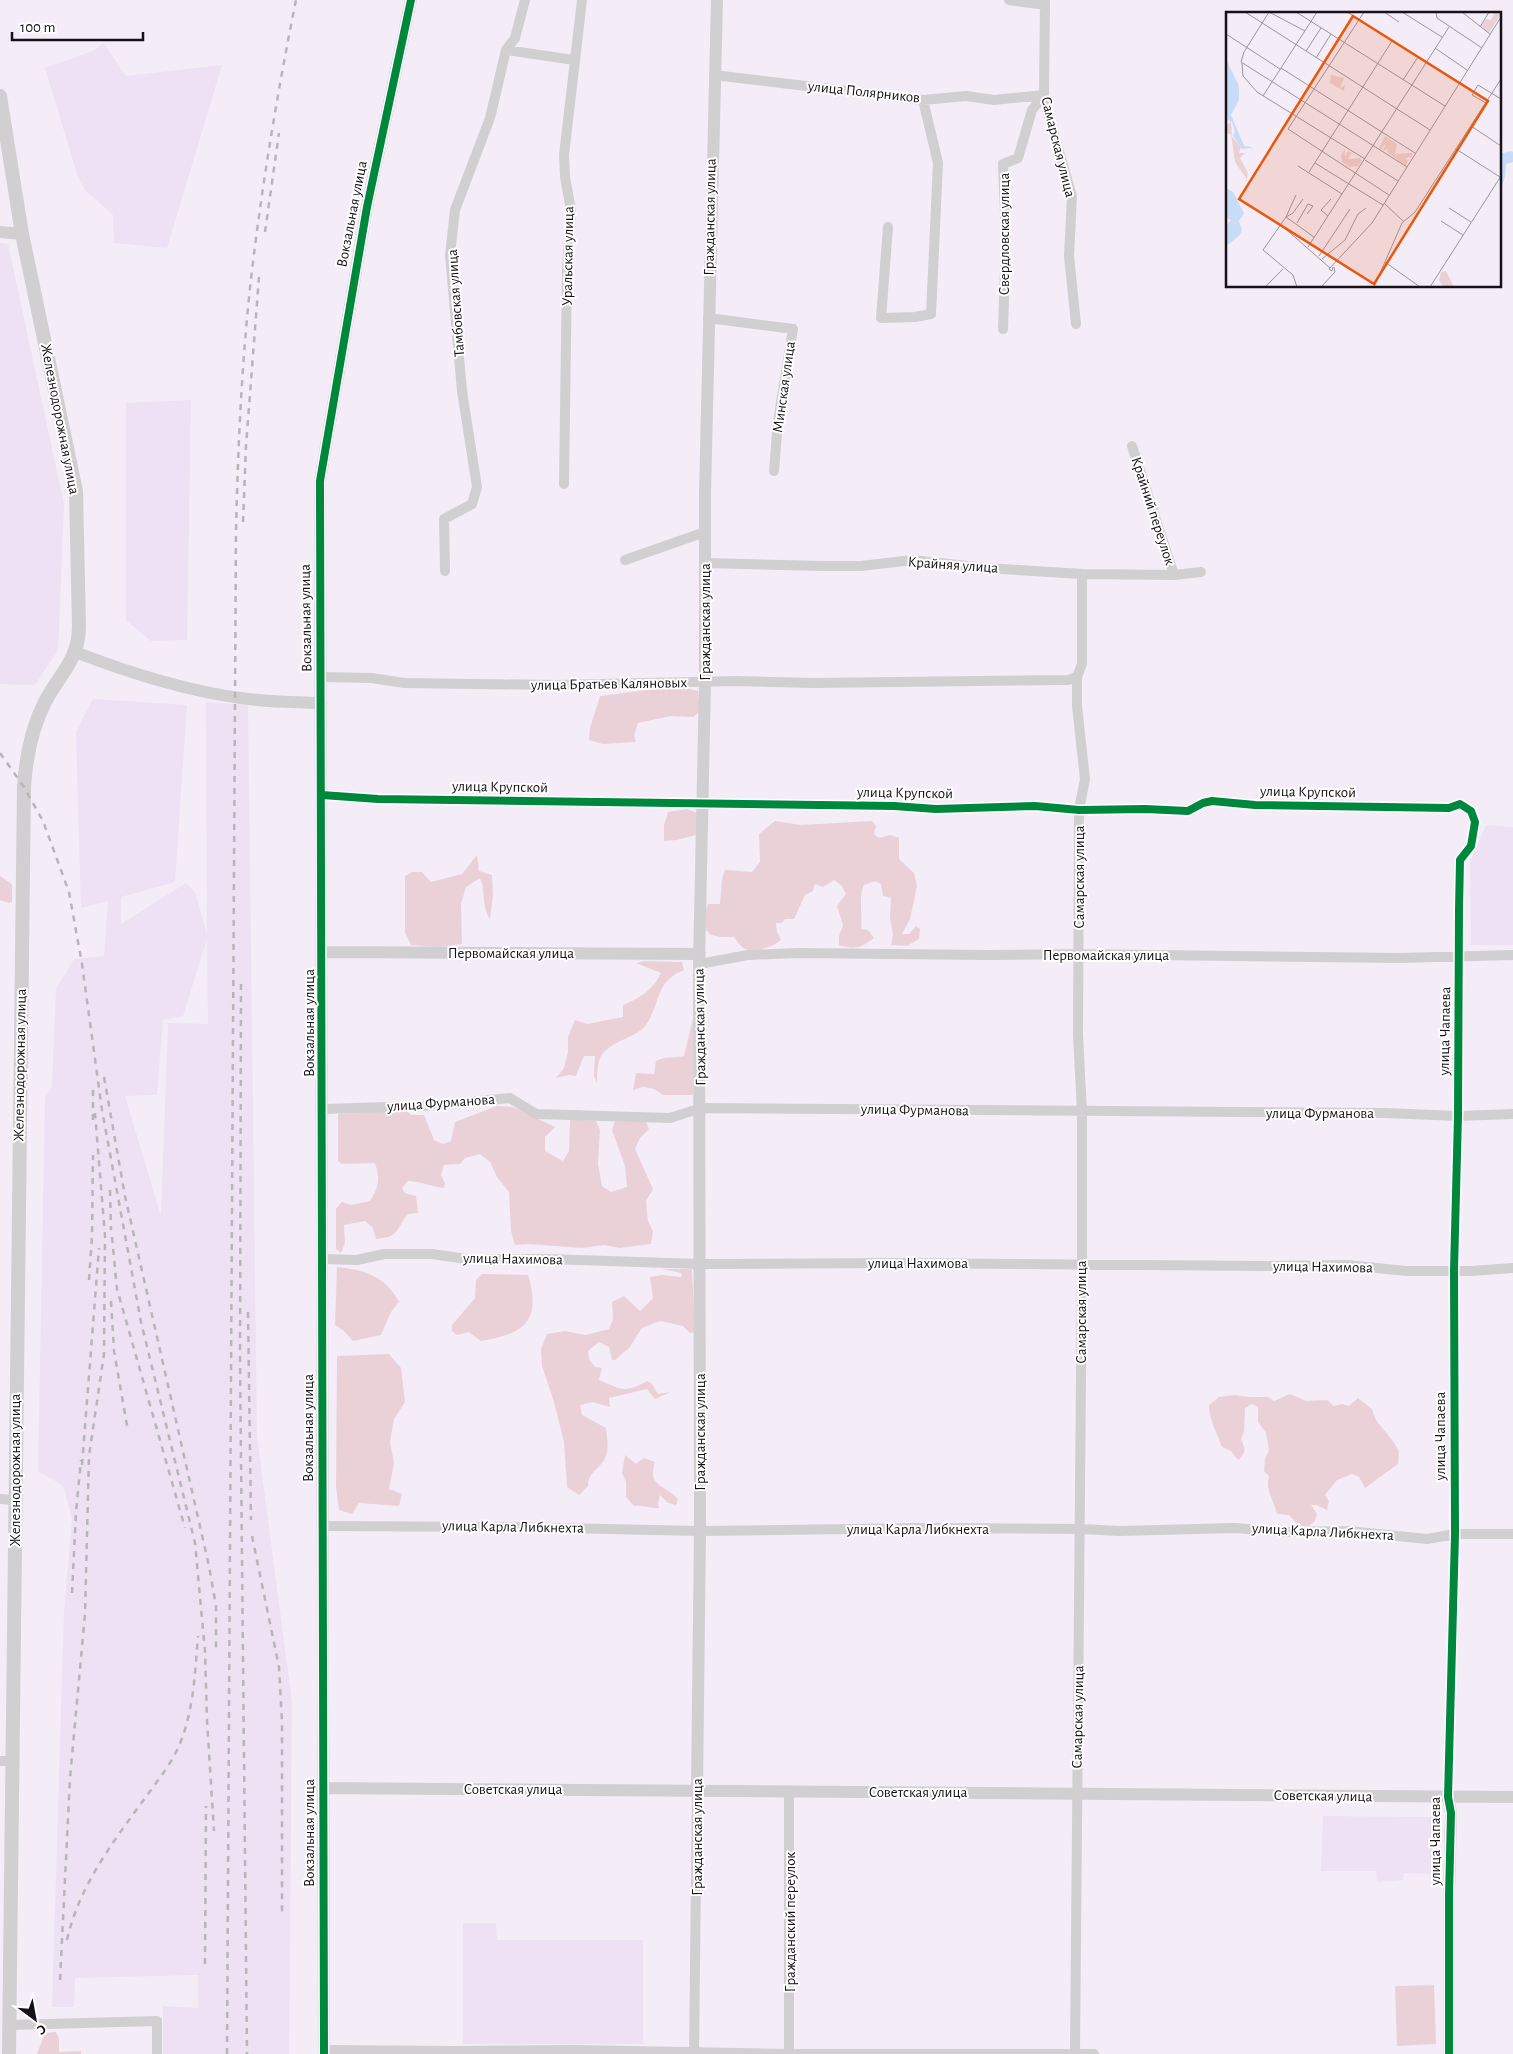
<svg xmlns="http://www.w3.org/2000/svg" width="1513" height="2054" viewBox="0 0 1513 2054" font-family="'Alegreya Sans',sans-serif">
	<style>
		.built { fill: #ede1f3; fill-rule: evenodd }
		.green { fill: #ead1d8 }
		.water { fill: #c8dbf7 }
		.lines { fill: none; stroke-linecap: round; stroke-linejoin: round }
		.minor { stroke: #d1cfd2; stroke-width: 10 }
		.tertiary { stroke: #d1cfd2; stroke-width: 12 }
		.secondary { stroke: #d1cfd2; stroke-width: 14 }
		.rail { stroke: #b7b6b7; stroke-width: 2.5; stroke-dasharray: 6 6; stroke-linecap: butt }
		.cycleway-casing { stroke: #fff; stroke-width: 11 }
		.cycleway { stroke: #00873e; stroke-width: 8 }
		.labels { text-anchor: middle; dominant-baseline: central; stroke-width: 4; stroke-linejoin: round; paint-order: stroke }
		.street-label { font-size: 15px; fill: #151117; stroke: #fff }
		.inset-road { fill: none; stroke: #9b959e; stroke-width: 1 }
		.view { fill: #e8590c; fill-opacity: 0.15; stroke: #e8590c; stroke-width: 2.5 }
		.inset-edge { fill: none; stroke: #151117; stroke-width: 2.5 }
	</style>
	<rect width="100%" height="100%" fill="#f4edf8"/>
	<path class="built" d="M104,43l22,33 96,-11 -55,183 -53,-5 -1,-28 -27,-24 -8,-14 -33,-109 48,-17z
		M0,243l8,1 56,260 -6,146 -23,35 -35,-1z
		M191,400l-4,240 -36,1 -25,-21v-217z
		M93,699l94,6 -12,177 -54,15v27l65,-41 9,9 12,42 -1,-232 42,3 9,731 35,266 -3,352h-126v-48l35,2v-33l-123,3 -1,29h-22l12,-395 8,-92 -8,-32 -5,-5 -21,-12 7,-373 7,-11 4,-98 18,-30 30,-3 4,-55 -27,7 -5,-176zM207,939l1,85 -40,-1 -7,193 -36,-120 32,-1 6,-75 20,-4z
		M1486,825l27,2v118h-42l-1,-84z
		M1323,1816l108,1 2,57 -29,-1 -1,7 -26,2 -1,-11h-55z
		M463,1923h33l1,17h146v104h-180z"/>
	<path class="green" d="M679,686l19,5 2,21 -7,5 -22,-1 -33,7 -4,13 2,6 -33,2 -14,-4 1,-12 10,-32z
		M687,809l10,4 2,21 -22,6 -13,1v-16l4,-13z
		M775,821l26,4 71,-4 4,5 -2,8 5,4 11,-3 9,3v21l15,14 3,13 -7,33 -8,15h7l7,-8 4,3 -1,10 -12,7 -16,-1 2,-10 -3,-18 1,-19 -8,-2 -2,-12 -6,-3 -11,4c-6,12 -1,30 -3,44l7,1 6,8c-13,10 -19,12 -35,7v-9l4,-11 -6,-19 9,-12 -4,-8 -8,-6 -11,7 -8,-3 -2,7 -8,4 -11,24h-9l-3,4h-6l1,9 4,8c-8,7 -30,15 -39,7 -3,-3 -6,-7 -8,-10h-14l-9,-2 -5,-5 -2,-14 4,-12h12l2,-25 3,-9 27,2 8,-10 -1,-28z
		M477,855l2,16 13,4 1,20 -3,24c-9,-13 -4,-27 -10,-41l-14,9 -5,17 1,40 -23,3 -28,-2 -6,-13v-56l7,-4h10l9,10 31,-8z
		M0,876l12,8v18l-3,1 -9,-3z
		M645,961l37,1 2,8c-29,11 -23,33 -38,55 -11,14 -35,15 -45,31 -4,7 -4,19 -4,27l-3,-7 1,-20h-11l-8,20 -7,-1 -13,3 8,-10 4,-16v-15l7,-17 12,4 36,-7v-12c17,-7 30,-15 38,-32l-25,-10z
		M693,1018v77h-30l-9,-6 -11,-2 -10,3 3,-17 18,1 2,-13c13,-6 16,-2 28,-5z
		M497,1106l16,1 42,20 -10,10v14l18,10 6,-10 1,-32 26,2 4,9 -2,34 4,22 9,6 16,-5 -2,-21 -13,-36 3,-9 31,1 3,7 -9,9 -5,11 18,40 -7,12 2,20 5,10 -2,13 -32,4 -15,-3 -22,3 -54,-4 -13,1 -4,-14 -2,-39 -12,-15 -7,-15 -10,-8 -15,4 -5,6 -16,1 -3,10 4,8 -1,5c-13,-1 -23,-7 -36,-7l-6,7 3,5 11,3 2,17 -10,1c-13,16 -8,23 -32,25l-3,-11 -8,-7 -21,4 1,18 -4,10 -5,-4v-40l6,-7 9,3 19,-4c9,-13 10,-24 5,-38l-33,1 -4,-3v-47l68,-4 5,5h13l10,25 9,4 8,-3 4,-19z
		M337,1267c28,3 48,9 62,35l-8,10 -10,23 -28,6 -9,-10 -9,-6z
		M661,1269h31l3,63 -5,1 -7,-7 -23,-5 -18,7 -13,20 -14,12h-3l-3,-13 -10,-5 -11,9 1,8 6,8 7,1 -3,12c22,9 25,14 48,1l5,3 6,10 12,-2 -15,7 -8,-10 -38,9 1,9 -17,-5 -13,3 2,10 24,13c1,8 3,21 0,28 -5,13 -18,15 -18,30l-9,9 -12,-8 -3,-45 -10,-40 -12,-36 -1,-17 6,-15 18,-3 20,4 24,-6 4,-10 -1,-17 12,-6 16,15 13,-13 -3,-21 12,-2 20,2 -1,-4z
		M482,1274l46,1c14,46 -4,59 -47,66l-12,-9 -12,3 -5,-4v-6l23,-27 1,-18z
		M389,1354l12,14 4,34 -11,17 -4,23 4,21 -5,26 13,5 -3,12 -40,-3 -7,11 -13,-4 -3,-23 1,-131z
		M1290,1394l16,7 21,-1 7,6 8,-2 7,2 9,-8 14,11 4,11 16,20 7,11 -1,13 -33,24 -6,-11 -7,-3 -15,6 -12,15 4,6 -2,9 -10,-5h-6l6,9 -2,7 -6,5h-10l-10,-11 -12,-1c-3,-14 -12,-23 -8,-38l-5,-5 1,-12 4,-9 -3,-17 -8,-11v-15l-6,-3 -7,4 -1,24 -3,7c4,10 6,13 -3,21l-7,-9 -9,-4c-5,-13 -13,-29 -13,-42l10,-8 16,-2 15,2h18l6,4z
		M625,1455l11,9 8,-6 11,4c-8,26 10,22 23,37l-2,6 -8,-2 -8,-8 -2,8 1,5c-10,1 -13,-3 -25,-2l-8,-9v-15l-4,-9z
		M1434,1985l2,59 -39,2 -2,-60z
		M56,2032l3,6v14l22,-1v3h-44l8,-21z"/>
	<path class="water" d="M1511,151l2,1v10l-7,2 -1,13 -6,18v-41z"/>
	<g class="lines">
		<path class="minor" d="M1009,0l36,5
			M1045,0l-1,95 4,19 24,82 -3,60 7,68
			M506,50l68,10
			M714,75l209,25 43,-4 28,4 50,-5
			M888,227l-7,91 34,-1 16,-3 7,-151 -15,-63
			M708,318l85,11 -15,92 -4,50
			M1003,329l3,-92 -3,-73 15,-6 14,-48 12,-15
			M1132,446l42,129
			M564,484l3,-216 4,-58 -6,-33 -1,-22 18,-155
			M625,560l80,-28
			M705,563l117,3h39l51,-6 74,8 96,6 92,1 27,-3
			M445,571l-1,-52 28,-15 5,-17 -15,-96 -12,-136 5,-45 35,-92 16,-68 9,-12 10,-38
			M321,677l51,1 32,5 152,2 180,-4 78,2 254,-3 9,-3
			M322,795l56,4 516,7 42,3 99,-3 44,4 66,-1 43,2 15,-8 9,-2 43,4 194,3 11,-4 11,7 4,11 -4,24 -11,14 -1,49 -1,207 -4,154 1,264 -7,263
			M699,964l49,-9 50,-2 189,2 91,-1 320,4 115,-3
			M323,1109l101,-3 86,-8 26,16 134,4 31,-10 684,5 73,3 55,-2
			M323,1259l34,1 27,-6h48l34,5h81l153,5 192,-1 374,3 81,-1 59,6h65l42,-3
			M0,1499l14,1
			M322,1526l191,1 187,4 220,-3 160,1 40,2 114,-3 54,4 60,-1 79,8 28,-5h58
			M0,1761h12
			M10,2025l147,-4v33
			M324,2050l132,1 120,-1 213,4h305
			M1075,2053l7,-789v-152l-4,-77 1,-225 6,-31 -8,-73v-29l5,-13v-90
			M694,2054l3,-264
			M789,2054v-263"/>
		<path class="tertiary" d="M0,232l22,2
			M75,652c52,20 111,39 166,46 26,4 53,4 80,5
			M323,952l377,2
			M322,1788l1191,9
			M697,1790l3,-259 -1,-567 6,-282v-189l12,-493
			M1448,1797l3,16 -2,83v158
			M324,2054l-4,-1573 47,-274 44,-207"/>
		<path class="secondary" d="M0,96l22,138 54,257 3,135c0,35 -20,48 -34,76 -14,27 -19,55 -21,85l-15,1267"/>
		<path class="rail" d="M265,232l14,-99
			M243,522l3,-76 13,-169
			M0,753l24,34 19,34 26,71 13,72 20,146 39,212 54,221 10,108 2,70 7,110
			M241,984l-1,375 7,695
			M104,1077l21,119 84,370 7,40v47
			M93,1090v30
			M110,1190l1,40
			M112,1237l5,52 68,239
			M89,1280l3,-43 1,-82
			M111,1301l3,50 14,80
			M248,1312l3,208
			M82,1465l17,-217
			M252,1536l27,131 3,55v191
			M72,1593l4,-81 5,-52
			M67,1940c12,-54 46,-98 78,-142 13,-18 28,-36 36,-57 13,-34 14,-69 17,-105
			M205,1964l1,-158
			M60,1980l10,-202 15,-164 4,-158 15,-102 1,-118 -10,-123
			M227,2054l9,-1523c2,-87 6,-175 16,-261 11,-91 26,-181 44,-270"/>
		<g class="cycleway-casing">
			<path id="cycleway" d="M322,795l56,4 516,7 42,3 99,-3 44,4 66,-1 43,2 15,-8 9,-2 43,4 194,3 11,-4 11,7 4,11 -4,24 -11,14 -1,49 -1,207 -4,154 1,264 -7,263 3,16 -2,83v158
				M324,2054l-4,-1573 47,-274 44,-207"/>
		</g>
		<use href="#cycleway" class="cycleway"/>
	</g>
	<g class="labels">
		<g class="street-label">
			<text transform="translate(864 92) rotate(6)">улица Полярников</text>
			<text transform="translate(1058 147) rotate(76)">Самарская улица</text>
			<text transform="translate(352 214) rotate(-79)">Вокзальная улица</text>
			<text transform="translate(710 217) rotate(-89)">Гражданская улица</text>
			<text transform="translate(1004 234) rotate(-90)">Свердловская улица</text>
			<text transform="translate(568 256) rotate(-89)">Уральская улица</text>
			<text transform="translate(456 303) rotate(-94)">Тамбовская улица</text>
			<text transform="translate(784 387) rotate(-82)">Минская улица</text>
			<text transform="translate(60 419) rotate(79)">Железнодорожная улица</text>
			<text transform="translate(1153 511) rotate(72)">Крайний переулок</text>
			<text transform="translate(953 565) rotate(4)">Крайняя улица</text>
			<text transform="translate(306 618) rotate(-91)">Вокзальная улица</text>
			<text transform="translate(705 622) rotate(-90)">Гражданская улица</text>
			<text transform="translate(609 684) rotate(-1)">улица Братьев Каляновых</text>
			<text transform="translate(500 787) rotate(1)">улица Крупской</text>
			<text transform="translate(1308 792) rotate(1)">улица Крупской</text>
			<text transform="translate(905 793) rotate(1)">улица Крупской</text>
			<text transform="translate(1079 877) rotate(-90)">Самарская улица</text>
			<text x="511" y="953">Первомайская улица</text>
			<text x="1106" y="955">Первомайская улица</text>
			<text transform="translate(309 1023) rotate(-90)">Вокзальная улица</text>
			<text transform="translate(700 1027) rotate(-91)">Гражданская улица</text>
			<text transform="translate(1445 1031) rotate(-89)">улица Чапаева</text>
			<text transform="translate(20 1065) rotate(-89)">Железнодорожная улица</text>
			<text transform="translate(441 1103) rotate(-4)">улица Фурманова</text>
			<text transform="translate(915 1110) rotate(1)">улица Фурманова</text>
			<text x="1320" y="1113">улица Фурманова</text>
			<text transform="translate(513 1259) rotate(1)">улица Нахимова</text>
			<text x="918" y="1263">улица Нахимова</text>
			<text transform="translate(1323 1267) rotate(1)">улица Нахимова</text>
			<text transform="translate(1081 1312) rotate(-90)">Самарская улица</text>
			<text transform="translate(308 1428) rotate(-90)">Вокзальная улица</text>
			<text transform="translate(700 1432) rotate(-90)">Гражданская улица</text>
			<text transform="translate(1440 1436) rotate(-90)">улица Чапаева</text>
			<text transform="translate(15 1470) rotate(-90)">Железнодорожная улица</text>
			<text transform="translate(513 1527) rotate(1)">улица Карла Либкнехта</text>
			<text x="918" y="1529">улица Карла Либкнехта</text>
			<text transform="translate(1323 1532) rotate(3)">улица Карла Либкнехта</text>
			<text transform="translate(1078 1717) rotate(-89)">Самарская улица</text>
			<text x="513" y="1789">Советская улица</text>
			<text x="918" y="1792">Советская улица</text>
			<text transform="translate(1323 1796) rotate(1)">Советская улица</text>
			<text transform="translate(309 1833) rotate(-90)">Вокзальная улица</text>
			<text transform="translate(697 1837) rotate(-90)">Гражданская улица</text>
			<text transform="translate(1435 1841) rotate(-90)">улица Чапаева</text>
			<text transform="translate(790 1922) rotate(-90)">Гражданский переулок</text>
		</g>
	</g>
	<g transform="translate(1226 12)">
		<rect width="275" height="275" fill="#f4edf8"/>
		<path d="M265,0l10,2 -12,19 -8,-7 5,-7 5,1 3,-6zM105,63l13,3 -4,10 5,-3 -1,6 -14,-8zM5,110l1,15 9,10 -2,6h6l-5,5 8,15 -1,7 -12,-18 -4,-28 -5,-1v-8zM159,124l12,8 -2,10 18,-1 -2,4 -6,1 3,3 -2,5 -19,-14 1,-3 -5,2 3,-8 -5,7 -2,-2zM119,137v7l3,-5 4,2 -4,6 12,-1 2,3 -4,5 -8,1 -8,-5 -1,-7zM220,259l8,16h-11l-4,-7 2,-8z" fill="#ead1d8"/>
		<path d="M0,47l13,27v14l-8,15 13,31 7,1 4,5 -4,-4 -9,1 -9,-13 2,-5 -3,-9 -6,-3zM0,176l7,4 11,21 -5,8 3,9 -3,6 -13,10v-20l5,-6 -5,-3z" fill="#c8dbf7"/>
		<path class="inset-road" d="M19,0l185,118M43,0l-25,40 -3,10 166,105M43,0l36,19M70,0l149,94M121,0l112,71M138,0l-76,117 101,66M158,0l15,10M176,0l40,25M210,0l1,6 45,30M236,0l28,22M254,15l9,-15M0,22l54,35M209,36l32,22M80,39l15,-23M90,46l15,-24M16,51l1,13 14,16 108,67M55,56l134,85M177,68l15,-23M37,84l54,-84M260,91l-14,-8 6,-10 23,14M245,114l30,20M230,137l44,28M139,148l33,21M89,151l68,42M72,154l44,28M83,160l83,-131M70,183l-10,22 -23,33 30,25 4,12M77,187l-10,14 -7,4 28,20M158,191l19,18M223,196l22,14M102,204l-7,-6 10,-11M215,209l22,14M71,211l11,-19 5,2 -6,8M55,213l49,43M82,235l141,-220M93,244l31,-47M96,247l23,-19 13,-26 8,-6M159,250l35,25M107,255l-1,4 -3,-2 43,-46 129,-206M39,275l18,-18M95,275l14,-15 -1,-5M148,275l28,-64 13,-11 86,-133M204,275l71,-111"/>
		<path class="view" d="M127,4l135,85 -114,183 -135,-85z"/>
		<rect width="275" height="275" class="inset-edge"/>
	</g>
	<g transform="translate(35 2019) rotate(148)" stroke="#ffffff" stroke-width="4" paint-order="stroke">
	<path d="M0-4L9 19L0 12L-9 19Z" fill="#151117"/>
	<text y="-8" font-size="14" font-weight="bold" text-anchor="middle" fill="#151117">С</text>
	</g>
	<path d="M12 32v8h131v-8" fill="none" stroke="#151117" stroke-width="2.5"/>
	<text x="20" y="32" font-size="15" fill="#151117" stroke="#ffffff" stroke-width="4" paint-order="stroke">100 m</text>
</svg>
